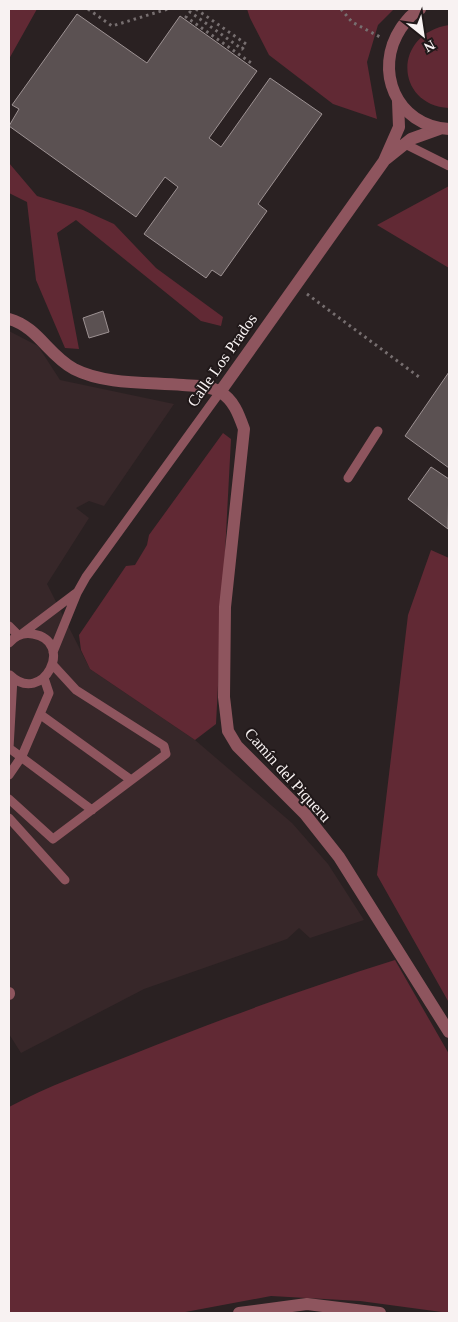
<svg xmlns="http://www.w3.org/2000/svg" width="458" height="1322" viewBox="0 0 458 1322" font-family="'Times New Roman',serif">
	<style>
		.built { fill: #372729 }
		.green { fill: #612934 }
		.building { fill: #5b5152; stroke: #9d9293 }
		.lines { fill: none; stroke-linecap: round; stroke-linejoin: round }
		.path { stroke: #776f70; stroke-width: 3; stroke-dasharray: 2.5 4; stroke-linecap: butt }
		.service { stroke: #8e555e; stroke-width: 9 }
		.minor { stroke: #8e555e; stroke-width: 12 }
		.tertiary { stroke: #8e555e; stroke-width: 12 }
		.labels { text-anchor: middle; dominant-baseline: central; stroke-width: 4; stroke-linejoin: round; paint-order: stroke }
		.street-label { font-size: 16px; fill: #f8f2f2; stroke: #201819 }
	</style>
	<rect width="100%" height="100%" fill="#2a2122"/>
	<path class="built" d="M9,331l29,15 22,34 114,24 -70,102 -15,-5 -13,7 13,10 -42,66 43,85 105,71 97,83 36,41 36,56 -54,18 -11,-10 -12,11 -143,50 -123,64 -12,-19z"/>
	<path class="green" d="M9,9h28l-28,50z
		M247,9h147l-16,16 -11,37 10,57 -44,-15 -64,-49 -19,-37z
		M449,25v83c-54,-3 -57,-74 0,-83z
		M9,163l28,33 46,14 31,14 42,44 67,49 -2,9 -20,-5 -125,-101 -19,13 22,116 -14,-1 -29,-68 -9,-78 -18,-9z
		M449,186v82l-72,-43z
		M223,433l8,6 -15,285 -21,16 -105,-71 -9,-19 -2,-15 47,-69 9,-1 12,-20 2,-10z
		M431,550l18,8 -1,443 -71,-126 31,-260z
		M395,960l54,94v259l-89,-12 -89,-5 -91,17h-171v-206c39,-21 81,-36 122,-52 87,-35 175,-67 264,-95z"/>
	<path class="building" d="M77,14l70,49 33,-47 77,55 -48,67 12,9 49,-69 52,36 -64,90 9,7 -46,65 -9,-6 -6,8 -62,-44 34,-47 -13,-10 -29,40 -127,-91 10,-17 -7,-4z
		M103,311l6,21 -20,6 -6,-20z
		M449,372v96l-44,-32z
		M431,467l18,12 -1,50 -40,-30z"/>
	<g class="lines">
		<path class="path" d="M88,9l24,17 56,-17
			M196,9l50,35 -4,5 -52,-37 -4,5 68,48
			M341,9l11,13 28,15
			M307,294l112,83"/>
		<path class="service" d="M405,144l44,22
			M348,478l30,-47
			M9,626l9,9
			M23,633l53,-40
			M9,643c6,-7 14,-11 24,-9 43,7 10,73 -23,41
			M53,652l24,-59 9,-16 134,-185
			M13,678l-4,70 83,62
			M41,715l90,65
			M9,775l13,-19 27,-63 -5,-15
			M9,799l44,40 113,-85 -2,-8 -88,-56 -23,-25
			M9,818l56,62"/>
		<path class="minor" d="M386,159l25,-20 28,-10
			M9,319c29,8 39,36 65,50 31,16 75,13 109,16 11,1 26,0 37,7 14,8 19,23 24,37l-19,178 -1,90 4,34 9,15 68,68 34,43 110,175
			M220,392l164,-231 15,-34 -1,-26
			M9,994v-1
			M239,1313l68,-9 73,9"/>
		<path class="tertiary" d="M420,9c-8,4 -13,11 -19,19 -28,42 -5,98 48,101"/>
	</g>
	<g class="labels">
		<g class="street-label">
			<text transform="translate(222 360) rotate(-55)">Calle Los Prados</text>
			<text transform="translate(288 775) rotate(48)">Camín del Piqueru</text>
		</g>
	</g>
	<rect width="458" height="1322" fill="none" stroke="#f8f2f2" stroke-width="20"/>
	<g transform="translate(423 35) rotate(150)" stroke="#201819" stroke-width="4" paint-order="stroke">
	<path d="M0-4L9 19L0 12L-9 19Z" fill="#f8f2f2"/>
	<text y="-8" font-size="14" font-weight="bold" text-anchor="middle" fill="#f8f2f2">N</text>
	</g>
</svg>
